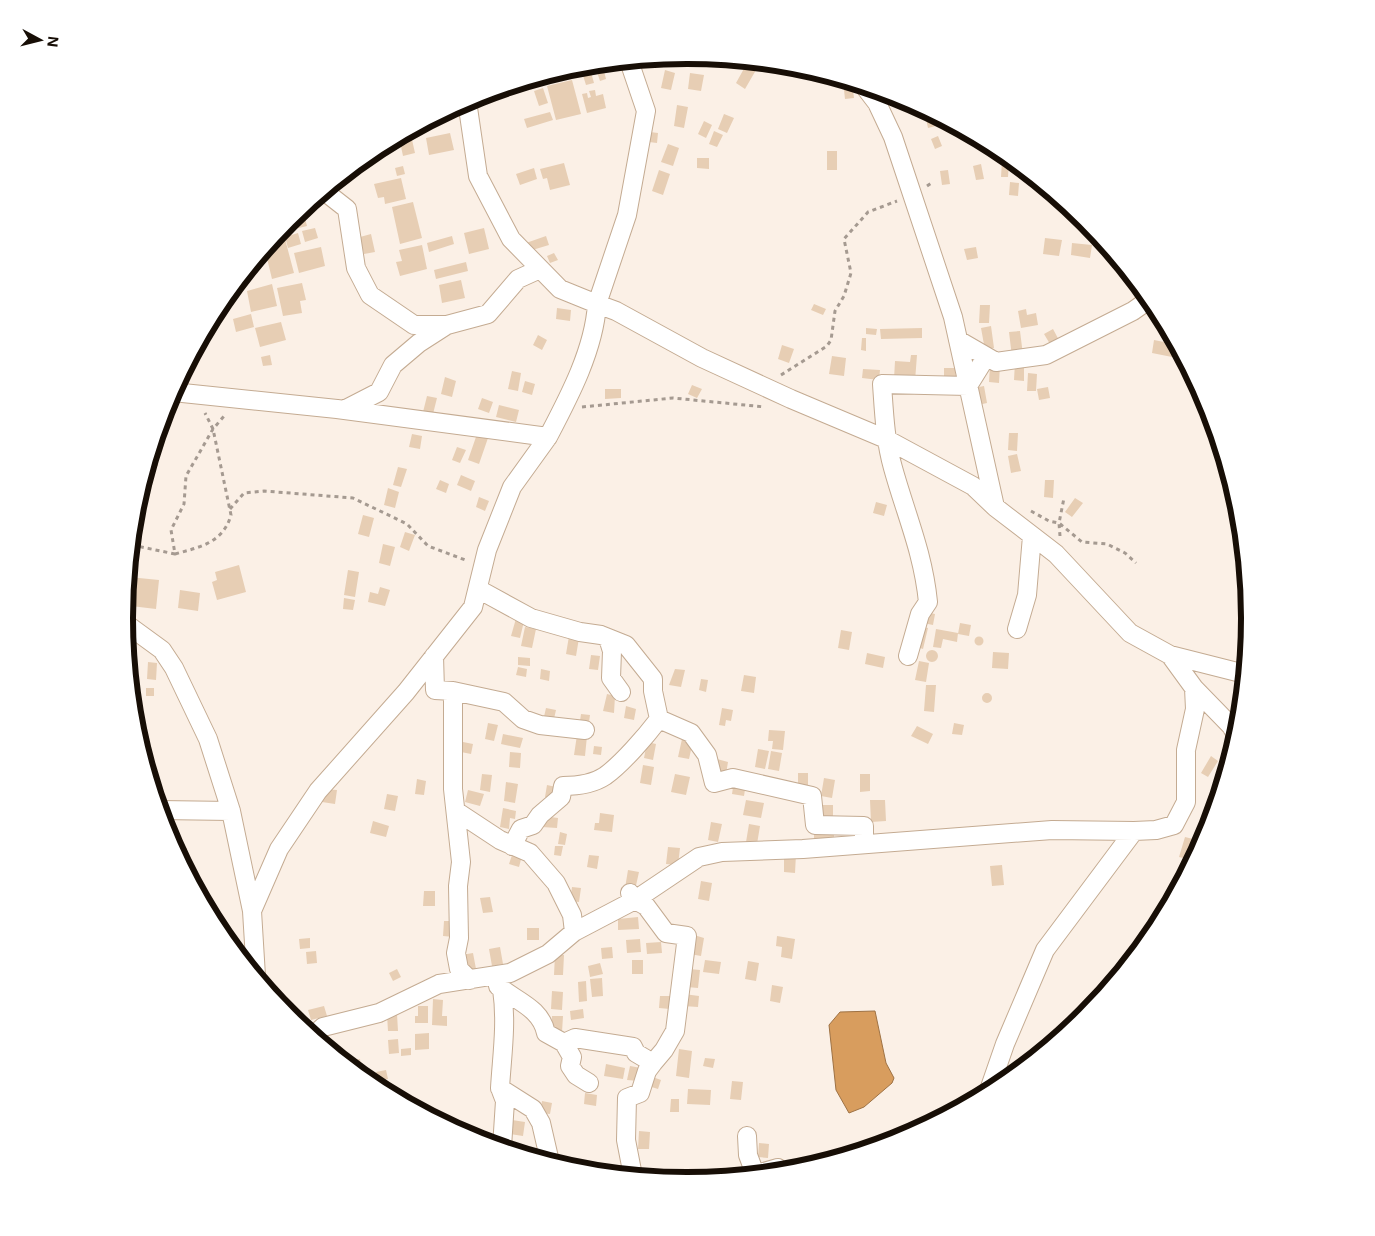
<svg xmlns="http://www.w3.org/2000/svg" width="1375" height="1236" viewBox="0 0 1375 1236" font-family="Inter,sans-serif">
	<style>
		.water { fill: #d89d5e; stroke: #9e7244 }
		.building { fill: #e7ceb4 }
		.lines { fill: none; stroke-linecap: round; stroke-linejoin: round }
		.minor-casing { stroke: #c4ab92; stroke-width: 20 }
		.path { stroke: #a59a91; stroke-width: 3; stroke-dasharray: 4 4; stroke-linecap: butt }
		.minor { stroke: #fff; stroke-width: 18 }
		.rim { fill: none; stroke: #170e06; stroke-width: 6 }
	</style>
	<rect width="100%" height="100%" fill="#fbf0e6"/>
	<path class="water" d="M875,1011l11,52 8,15 -2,5 -28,24 -15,6 -13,-23 -7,-65 11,-13z"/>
	<path class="building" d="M701,56l13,2 -2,8 -12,-2z
		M602,63l4,16 -6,2 -3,-9 -3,1 -3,-9z
		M589,65l5,18 -8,2 -6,-19z
		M746,65l10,5 -11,19 -9,-6z
		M665,70l10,3 -4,17 -10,-2z
		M690,73l14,2 -3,16 -13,-2z
		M559,76l1,5 -13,3 -1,-5z
		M572,80l9,34 -25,6 -9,-34z
		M843,81l9,1 2,16 -9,1z
		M543,88l5,15 -9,3 -5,-15z
		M595,90l1,6 7,-2 3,14 -19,5 -5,-19 5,-1 1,5 3,-1 -2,-6z
		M677,105l11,2 -4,21 -10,-2z
		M550,112l3,8 -26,8 -3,-9z
		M930,112l3,2 3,12 -8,2 -3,-14z
		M724,114l10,4 -7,15 -9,-4z
		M704,121l8,4 -6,13 -8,-4z
		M410,131l5,22 -12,3 -4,-19z
		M714,131l9,4 -6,12 -8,-3z
		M650,132l8,1 -1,10 -8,-1z
		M450,133l4,17 -25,5 -3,-17z
		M938,136l4,10 -7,3 -4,-10z
		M394,140l2,7 -21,6v-3z
		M668,144l11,4 -6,18 -12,-4z
		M827,151h10v19h-10z
		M697,158h12v11l-12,-1z
		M1002,161h7l-1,16h-7z
		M564,163l6,22 -20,5 -3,-12 -4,1 -3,-10z
		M981,164l3,15 -8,1 -3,-14z
		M403,166l2,8 -8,2 -2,-8z
		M534,168l3,11 -17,6 -4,-11z
		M659,170l11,4 -7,21 -11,-4z
		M948,170l2,14 -8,1 -2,-14z
		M401,178l5,21 -21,5 -1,-7 -6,1 -4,-14z
		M1010,182l9,1 -1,13 -9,-1z
		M413,202l9,36 -22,6 -8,-37z
		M309,204l1,5 -7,2 4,15 -29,7 12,-13z
		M315,228l3,10 -13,4 -3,-11z
		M484,228l5,21 -20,5 -5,-21z
		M298,233l3,11 -13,4 -3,-11z
		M371,234l4,18 -11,2 -4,-17z
		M452,236l2,8 -25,8 -2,-9z
		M546,236l3,9 -20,6 -3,-8z
		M1045,238l17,2 -3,16 -16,-2z
		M285,239l9,34 -22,6 -7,-29 6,-7z
		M1072,243l20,2 -2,13 -19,-3z
		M422,245l5,24 -27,7 -4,-14 6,-1 -3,-11z
		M321,247l4,19 -26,7 -5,-20z
		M976,247l2,11 -11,2 -3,-11z
		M554,253l4,7 -8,3 -3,-7z
		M1114,255l10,11 -1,4 -11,-2z
		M466,262l2,9 -32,8 -2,-9z
		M461,280l4,18 -23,5 -3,-18z
		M302,283l4,17 -6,1 2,12 -19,3 -6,-28z
		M272,284l5,22 -26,6 -4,-21z
		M814,304l12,5 -3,6 -12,-5z
		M980,305h10l-1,18h-10z
		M557,308l14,2 -1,11 -14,-2z
		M1026,309l1,6 9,-2 2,12 -17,3 -3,-17z
		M251,314l3,13 -18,5 -3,-13z
		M281,322l5,18 -26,7 -5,-19z
		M991,326l3,22 -9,2 -4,-22z
		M866,328l11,1 -1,6 -10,-1z
		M922,328v10l-41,1 -1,-10z
		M1053,329l8,15 -8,5 -9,-15z
		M1020,331l3,24 -11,2 -3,-25z
		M538,335l9,5 -5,10 -9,-5z
		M862,338h4v13l-5,-1z
		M1154,340l20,4 -2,13 -20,-4z
		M782,345l12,4 -5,14 -11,-4z
		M270,355l2,10 -9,1 -2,-9z
		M911,355h6l-2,26 -21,-2 1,-18 15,1z
		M832,356l14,2 -2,18 -15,-2z
		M1015,362l9,1v18l-10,-1z
		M990,365h10l-1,18 -10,-1z
		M944,368h11l1,11h-12z
		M863,369l17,1 -1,10 -17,-2z
		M512,371l9,2 -3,18 -10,-2z
		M1028,373l9,1 -1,17h-9z
		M445,377l11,4 -4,16 -11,-3z
		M525,381l10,3 -3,11 -10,-3z
		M692,385l10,4 -5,9 -9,-4z
		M984,386l3,17 -9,2 -4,-17z
		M1048,387l2,11 -11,2 -2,-11z
		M605,389h16v9l-16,1z
		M427,396l10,2 -4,16 -10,-2z
		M482,398l11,4 -4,11 -11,-4z
		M499,405l20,5 -3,12 -20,-5z
		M160,426l-2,40 -8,-1 1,-7z
		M1009,433h9l-1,18 -9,-1z
		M412,434l10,2 -2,13 -11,-2z
		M477,434l11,4 -9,26 -11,-4z
		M457,447l9,3 -6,13 -8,-3z
		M1017,454l4,17 -10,2 -3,-17z
		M398,467l9,2 -6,18 -8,-2z
		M461,475l14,6 -4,10 -14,-6z
		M440,480l9,4 -3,9 -10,-4z
		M1045,480h9l-1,18 -9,-1z
		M388,488l11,4 -4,16 -11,-3z
		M479,497l10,4 -4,10 -9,-4z
		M1075,498l8,5 -11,14 -7,-5z
		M876,502l11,3 -3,11 -11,-3z
		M363,515l11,3 -5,19 -11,-3z
		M405,532l10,3 -6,16 -9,-4z
		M383,544l12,3 -5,19 -11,-3z
		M239,565l7,27 -29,8 -5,-18 5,-2 -2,-8z
		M348,570l11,2 -4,25 -11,-2z
		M129,577l30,3 -3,29 -25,-3 1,-11h-5z
		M380,587l10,3 -5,16 -17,-4 2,-10 8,2z
		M180,590l20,3 -2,18 -20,-3z
		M344,598l11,2 -2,10 -10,-1z
		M925,612l10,2 -2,11 -10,-2z
		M517,615l8,2 -5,21 -9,-2z
		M960,623l11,2 -2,11 -11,-2z
		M919,626l9,2 -5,21 -9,-3z
		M525,627l11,2 -4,19 -11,-2z
		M936,629l22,4 -1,9 -14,-3 -2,9 -8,-1z
		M841,630l11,2 -3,18 -11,-2z
		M569,636l10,2 -3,18 -10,-2z
		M974.5 641a4.5 4.5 0 1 1 9 0a4.5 4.5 0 1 1-9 0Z
		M926 656a6 6 0 1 1 12 0a6 6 0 1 1-12 0Z
		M993,652l16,1 -1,16 -16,-1z
		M867,653l18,4 -2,11 -18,-4z
		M591,655l9,1 -2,14 -9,-1z
		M518,657l12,1v8l-12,-1z
		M129,660l5,1 -1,20h-2z
		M919,661l10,2 -3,19 -11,-2z
		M148,662l9,1 -1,17 -9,-1z
		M518,667l9,2 -1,8 -10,-2z
		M541,669l9,2 -1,10 -9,-2z
		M675,669l10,1 -4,17 -12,-2z
		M744,675l12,2 -2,16 -13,-2z
		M701,679l7,1 -2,12 -7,-2z
		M926,685h10l-2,27 -10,-1z
		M146,688h8v8h-8z
		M982 698a5 5 0 1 1 10 0a5 5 0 1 1-10 0Z
		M607,694l8,2 -1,17 -11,-2z
		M626,706l10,3 -2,11 -10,-2z
		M546,708l10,2 -3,13 -10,-2z
		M722,708l11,2 -2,11 -5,-1 -1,6 -6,-1z
		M581,714l9,1 -1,7 -9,-1z
		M488,723l10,2 -4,16 -9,-2z
		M954,723l10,2 -2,10 -10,-1z
		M917,726l16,8 -5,10 -17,-8z
		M769,730l16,1 -2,19 -11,-1 1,-8h-5z
		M503,734l20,4 -3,10 -19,-4z
		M577,735l10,1 -2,20 -11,-1z
		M682,739l11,2 -4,18 -11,-2z
		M463,742l10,2 -2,10 -10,-2z
		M647,742l9,2 -3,16 -9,-2z
		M594,746l8,1 -1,8 -8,-1z
		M758,749l11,2 -4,18 -10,-2z
		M771,751l11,2 -3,18 -11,-2z
		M510,752l11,1 -1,15 -11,-1z
		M1211,756l7,5 -10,16 -7,-4z
		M717,759l11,3 -3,18 -11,-2z
		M643,765l11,2 -3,18 -11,-2z
		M798,773h10v18h-10z
		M482,774l10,1 -2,17 -10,-2z
		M675,774l15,3 -4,18 -15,-3z
		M860,774h10v17l-10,1z
		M824,778l11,2 -3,18 -11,-2z
		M417,779l9,2 -2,14 -9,-1z
		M734,781l12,2 -2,13 -12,-2z
		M506,782l12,2 -3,19 -11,-2z
		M547,785l9,2 -2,11 -9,-1z
		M323,789l14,1 -2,14 -13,-2z
		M468,790l16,4 -4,12 -15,-4z
		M387,794l11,2 -3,15 -11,-2z
		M746,800l18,3 -3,15 -18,-3z
		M870,800h15l1,21 -15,1z
		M822,805h11v17h-10z
		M503,808l13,3 -1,8 -5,-1 -1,11 -9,-2z
		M600,813l14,2 -2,17 -18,-2 1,-7h4z
		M543,816l15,2 -1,10 -15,-1z
		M373,821l16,5 -3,11 -16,-4z
		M711,822l11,2 -4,18 -10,-2z
		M749,824l11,2 -3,18 -11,-2z
		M814,829l20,1v12l-20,-1z
		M560,832l7,2 -2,11 -7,-1z
		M1185,837l8,2 -6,20 -8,-2z
		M555,846h8l-2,10 -7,-1z
		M178,847l9,1 -1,9 -7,-1z
		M668,847l12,1 -2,17 -12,-1z
		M514,849l9,3 -4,15 -10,-3z
		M784,854h12l-1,19 -11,-1z
		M589,855l10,1 -2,13 -10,-2z
		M1002,865l2,20 -12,1 -2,-20z
		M628,870l11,2 -4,18 -10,-2z
		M701,881l11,2 -3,18 -11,-2z
		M572,887l9,1 -2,14 -9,-1z
		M424,891h11v15h-12z
		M490,897l3,15 -10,1 -3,-15z
		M638,917l1,12 -21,1v-11z
		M444,921h11l-1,16 -11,-1z
		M527,928h12v12h-12z
		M694,935l10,3 -3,18 -11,-2z
		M777,936l18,3 -3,20 -11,-2 1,-10 -6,-1z
		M310,938v10l-10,1 -1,-10z
		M640,939l1,13 -14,1 -1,-13z
		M661,942l1,11 -15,1 -1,-11z
		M500,947l3,17 -11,2 -3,-17z
		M612,947l1,11 -11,1 -1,-11z
		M316,951l1,12 -10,1 -1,-12z
		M473,953l3,16 -12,2 -3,-16z
		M555,954l9,1 -1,20h-9z
		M632,960h11v14h-11z
		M705,960l16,2 -2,12 -16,-2z
		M748,961l11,2 -3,18 -11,-2z
		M600,963l3,11 -13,3 -2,-11z
		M397,969l4,8 -8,4 -4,-8z
		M689,969l11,1 -2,18 -11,-1z
		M602,978l1,18 -11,1 -2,-18z
		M586,981l1,20 -8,1 -1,-20z
		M772,985l11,2 -3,16 -10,-2z
		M552,991l11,1 -1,18 -11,-1z
		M684,994l15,2 -1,11 -15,-1z
		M660,996h11l-1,13 -11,-1z
		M433,999l10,1 -1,16h5v10l-15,-1z
		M324,1006l3,10 -16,4 -3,-10z
		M418,1006h10v17h-13v-7h3z
		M583,1009l1,9 -13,2 -1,-9z
		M397,1014l1,17h-10l-1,-16z
		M552,1016h11l-1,16 -11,-1z
		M429,1033v16l-14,1v-16z
		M398,1039l1,14 -10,1 -1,-14z
		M411,1048v7l-10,1v-7z
		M679,1049l13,2 -3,27 -13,-2z
		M705,1058l10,1 -2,9 -10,-2z
		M360,1059l2,17 -18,-15z
		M606,1064l19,4 -2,11 -19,-3z
		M630,1066l11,2 -2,13 -12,-1z
		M386,1070l2,9 -9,2 -3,-9z
		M647,1075l14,5 -3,9 -13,-4z
		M732,1081l11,1 -2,18 -11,-1z
		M688,1089l23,1 -1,15 -23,-1z
		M585,1093l12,2 -1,11 -12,-2z
		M671,1099h8v13h-9z
		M542,1101l10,2 -2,11 -10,-1z
		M512,1120l13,2 -2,14 -13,-2z
		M639,1131l11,1 -1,17h-11z
		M759,1143l10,1 -1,14 -10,-1z"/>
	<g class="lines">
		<g class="minor-casing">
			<path id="minor" d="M629,61l17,50 -19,104 -30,89 19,7 86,47 89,41 95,40 87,47 22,21 61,47 74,79 40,22 75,19
				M864,86l13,17 16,34 60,180 42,190
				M324,191l23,18 9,59 14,27 44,30h33l41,-11 30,-35 22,-10
				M958,340l38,22 50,-7 87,-44 17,-12
				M173,392l164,17 211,28c21,-40 46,-87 49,-133l-37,-15 -49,-50 -33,-63 -11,-75
				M344,410l35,-18 14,-27 26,-22 28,-18
				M478,589l53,29 49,14 21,3 25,10 27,34v12l6,28c-13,17 -37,45 -54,57 -12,8 -28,10 -42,10l-2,11 -21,18 -7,10 -12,4 -9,17
				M125,623l37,27 12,18 34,71 23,72 21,100
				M1017,629l10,-34 5,-59
				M608,638l4,13 -1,27 10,14
				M434,656l1,34 18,1v98l8,73 -3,24 1,52 -3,15 3,16 11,11
				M908,656l12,-42 8,-12c-5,-50 -22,-87 -35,-134 -8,-28 -9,-56 -11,-84l86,2 18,-29
				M1194,688l37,38 6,10
				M453,691l51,11 19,17 17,6 45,5
				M659,719l32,14 16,22 7,28 19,-5 79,18 3,29 49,1v17
				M160,810l71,1
				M456,811l44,29 30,13 26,30 16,32 2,17
				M256,976l-4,-65 27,-62 39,-58 88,-99 67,-85 14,-57 25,-63 36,-50
				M498,986c18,15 43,22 48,47l18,10 8,14 -2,9 6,9 13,8
				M502,989c5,34 0,66 -2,99l33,21 8,14 9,39
				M313,1036l10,-9 56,-14 60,-29 71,-11 38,-19 26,-22 61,-32 64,-43 23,-5 81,-3 249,-19 82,1
				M564,1043l11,-5 58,9 3,6 17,10 11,-13 11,-19 12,-95 -21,-3 -20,-27 -11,-6 -5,-7
				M500,1088l5,13 -3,46
				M988,1093l17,-49 40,-94 89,-119 22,-1 18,-5 12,-23v-52l9,-41 -1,-21 -24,-33
				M747,1136l1,19 7,19
				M753,1175l25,-7
				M633,1176l-7,-36 1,-42 13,-5 7,-22 6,-8"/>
		</g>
		<path class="path" d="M927,186l6,-4
			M781,375l46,-29 4,-6 4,-29 9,-15 7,-23 -7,-34 24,-27 29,-11
			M582,407l91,-9 92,9
			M230,509l14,-16 20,-2 89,7 54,26 21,22 40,15
			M1031,511l18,10 10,2 23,19 25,2 18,9 11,10
			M1060,536l-1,-13 5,-25
			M132,545l43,9 -4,-24 13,-26 2,-28 27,-47 12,-14
			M175,554c25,-7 48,-11 56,-39l-18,-86 -8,-16"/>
		<use href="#minor" class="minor"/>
	</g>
	<path d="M0 0H1375V1236H0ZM133 618a554 554 0 1 1 1108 0a554 554 0 1 1-1108 0Z" fill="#fff" fill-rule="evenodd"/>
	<path class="rim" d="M133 618a554 554 0 1 1 1108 0a554 554 0 1 1-1108 0Z"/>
	<g transform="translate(40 40) rotate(97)" stroke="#ffffff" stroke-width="4" paint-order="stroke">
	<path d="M0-4L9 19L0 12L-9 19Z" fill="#170e06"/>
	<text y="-8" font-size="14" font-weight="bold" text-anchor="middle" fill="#170e06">N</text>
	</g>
</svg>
